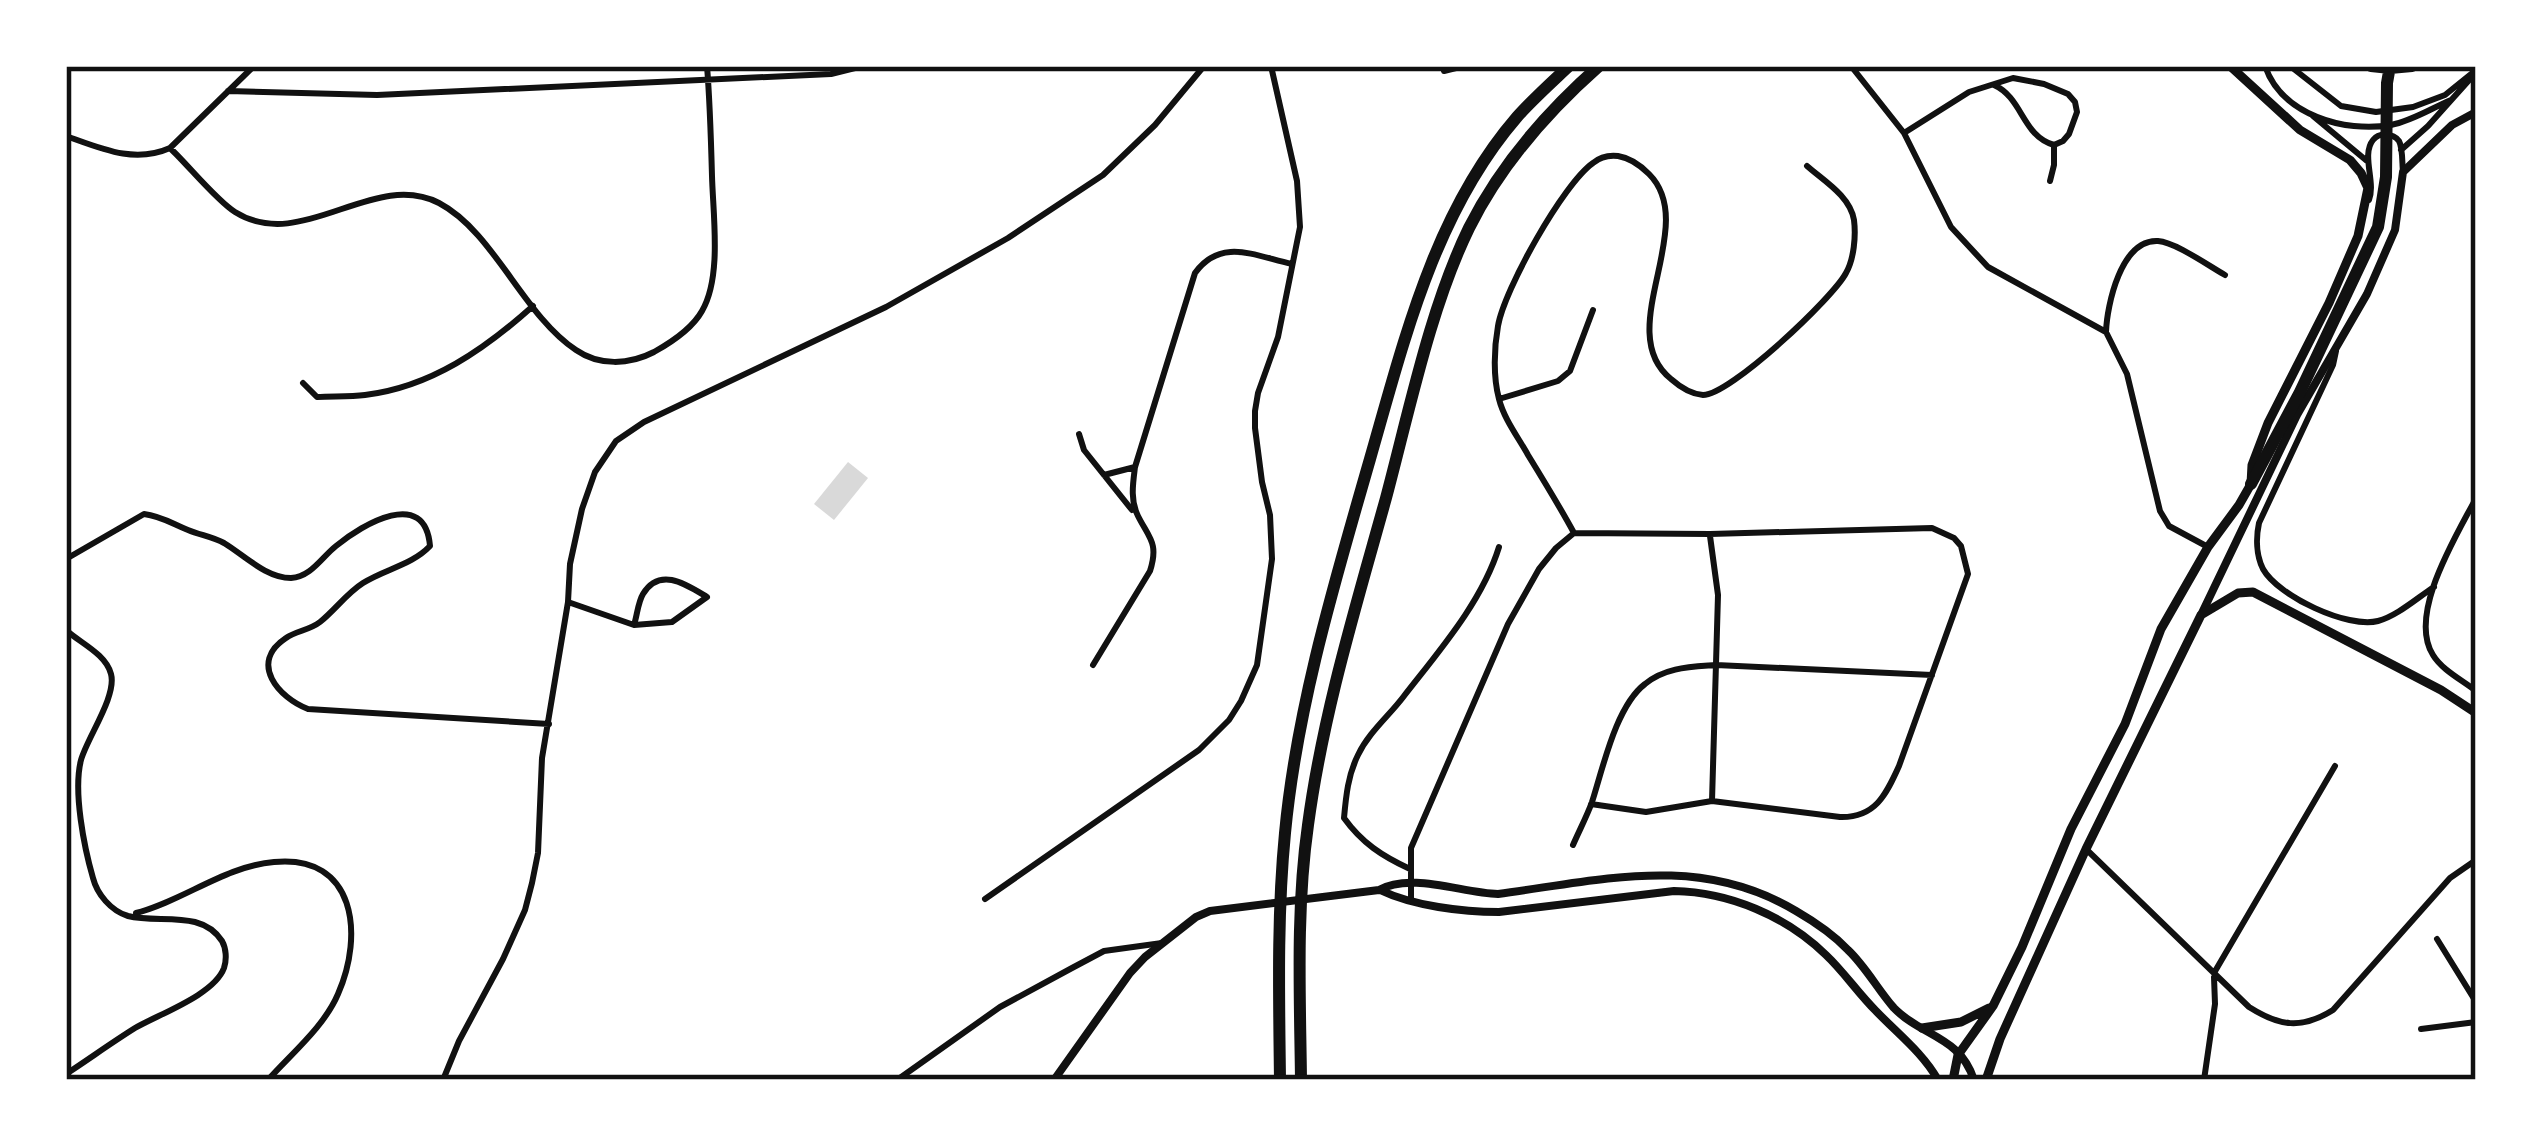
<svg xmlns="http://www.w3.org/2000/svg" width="2542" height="1146" viewBox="0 0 2542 1146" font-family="'Noto Sans',sans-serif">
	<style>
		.water { fill: #d9d9d9 }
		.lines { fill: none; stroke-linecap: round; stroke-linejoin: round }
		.minor { stroke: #111; stroke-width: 6 }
		.tertiary { stroke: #111; stroke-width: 8 }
		.secondary { stroke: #111; stroke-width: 9 }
		.motorway { stroke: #111; stroke-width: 12 }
		.neatline { fill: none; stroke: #111; stroke-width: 4.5 }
	</style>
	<rect width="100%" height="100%" fill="#fff"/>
	<path class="water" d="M848,462l20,16 -34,42 -20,-16z"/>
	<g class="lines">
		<path class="minor" d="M1668,66h24
			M1851,66l53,67 47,94 37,40 118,65 21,42 33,137 9,15 39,21
			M2265,66c17,49 79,67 126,59 21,-4 41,-17 60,-25
			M2290,66l51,40 35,6 37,-5 32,-12 31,-25
			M1444,71l20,-5
			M228,91l149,4 454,-21 32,-8
			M2313,116l54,45
			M1904,133l65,-41 44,-14 31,6 24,10 7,8 2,10 -8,22 -6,7 -9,4c-32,-9 -31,-47 -60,-60
			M66,136c34,12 68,28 104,12l84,-82
			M170,148c18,17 47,53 65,64 67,42 138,-43 204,-9 55,29 84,112 137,147 23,16 53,15 78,2 18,-10 38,-23 48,-41 20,-34 11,-96 10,-135 -1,-37 -2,-73 -5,-110
			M2401,150l27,-24 43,-48
			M2050,181l4,-16v-20
			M2369,200c7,-18 -8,-45 4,-60 6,-8 20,-7 26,1 4,7 3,23 4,31
			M2106,332c1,-27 15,-93 52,-91 17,1 51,25 67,34
			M2336,351l-3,14 -74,158c-3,14 -3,32 4,46 15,27 85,60 115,52 19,-5 39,-23 56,-34
			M303,383l14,14c15,-1 32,0 48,-2 66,-8 120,-46 168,-89
			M1499,399l59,-18 12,-10 23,-61
			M1079,434l5,16 48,60
			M1104,475l31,-8
			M2476,498c-19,37 -69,116 -43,157 9,15 29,25 43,36
			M1574,533c-14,-26 -30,-52 -46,-78 -10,-18 -24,-36 -29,-56 -6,-22 -5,-51 -1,-73 6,-36 65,-142 95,-163 7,-6 16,-8 25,-7 13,2 22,9 31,18 52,52 -38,157 22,205 9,8 19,15 32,16 27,0 130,-97 143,-122 8,-14 10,-37 8,-53 -4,-24 -30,-39 -47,-54
			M1710,536l8,59 -6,206
			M66,559l78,-45c17,2 29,10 44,16 12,5 25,7 36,13 20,12 42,35 67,35 20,-1 31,-21 45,-32 27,-22 89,-59 94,0 -18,19 -45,23 -67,37 -16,10 -28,27 -43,39 -10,8 -24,9 -34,16 -38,25 -7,60 22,71l241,15
			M568,602l66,23 38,-3 35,-25c-20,-12 -47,-31 -64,-3 -5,8 -6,22 -9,31
			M66,630c14,13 40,24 45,44 6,22 -24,64 -30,86 -8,31 3,87 12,118 4,16 18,33 35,38 31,8 73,-7 94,25 4,7 5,18 2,27 -10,27 -65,46 -89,60 -24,15 -46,31 -69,46
			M1093,665l57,-94c9,-28 -1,-33 -12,-55 -8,-16 -5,-33 -3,-49l60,-194c26,-36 60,-17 97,-9
			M1573,845c6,-14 14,-29 19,-43 11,-34 24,-96 53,-118 21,-17 46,-17 71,-19l216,10
			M2087,850l162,157c30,19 52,23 84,3l117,-132 26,-18
			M1410,869c-28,-13 -48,-26 -66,-51 2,-22 4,-43 14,-63 11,-23 31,-39 46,-59 35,-45 78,-94 95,-149
			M985,899l214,-149 30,-30 12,-19 16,-36 15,-106 -2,-44 -8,-33 -7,-54v-17l3,-18 20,-56 22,-110 -3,-46 -26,-115
			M1411,899v-51l97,-224 31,-55 17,-21 18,-15 136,1 222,-6 22,10 7,8 7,28 -69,192c-13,29 -24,52 -59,51l-128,-16 -66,11 -55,-8
			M136,913c47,-12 89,-47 138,-51 82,-8 90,73 64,132 -14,33 -47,60 -70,86
			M2437,939l39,63
			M2214,973l121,-207
			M2421,1029l55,-7
			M443,1080l16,-39 44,-82 22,-49 7,-27 6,-30 4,-95 26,-156 2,-38 12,-55 13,-37 21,-31 28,-19 242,-115 122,-69 95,-63 52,-50 49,-59
			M897,1080l103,-73 72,-39 32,-17 58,-8
			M2204,1080l11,-76 -1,-27"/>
		<path class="tertiary" d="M2201,615l96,-200 70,-121 28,-64 8,-58 49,-47 24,-13
			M1380,890c33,16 83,22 119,22l175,-21c55,1 112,25 152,64 18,17 32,38 50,56 21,22 47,42 62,69
			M1054,1080l76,-107 15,-16 51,-40 14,-6 169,-21c32,-18 83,3 119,4 105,-14 201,-41 298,17 19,11 37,23 52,39 18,17 30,40 46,58 28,29 66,28 80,72"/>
		<path class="secondary" d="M1922,1028l39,-6 28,-14
			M1953,1080l5,-25 35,-49 29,-59 49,-118 54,-105 36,-95 47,-82 31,-42 12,-21 1,-19 16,-42 61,-120 29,-67 10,-48 -7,-15 -11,-13 -50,-30 -70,-64
			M1986,1080l14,-41 86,-190 115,-234 37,-22 15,-1 188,98 35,23"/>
		<path class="motorway" d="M2371,66l19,2 22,-2
			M2251,484l49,-92 78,-165 8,-50 1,-94 3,-17
			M1280,1080c-1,-82 -3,-165 5,-247 12,-127 50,-252 85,-374 34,-118 64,-246 147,-342 16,-18 34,-34 52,-51
			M1301,1080c-1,-85 -5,-171 7,-255 15,-112 48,-219 78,-327 23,-86 44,-190 83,-270 31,-62 79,-117 130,-162"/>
	</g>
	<rect width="2542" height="1146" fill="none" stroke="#ffffff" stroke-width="138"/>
	<rect x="69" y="69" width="2404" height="1008" class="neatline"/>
</svg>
